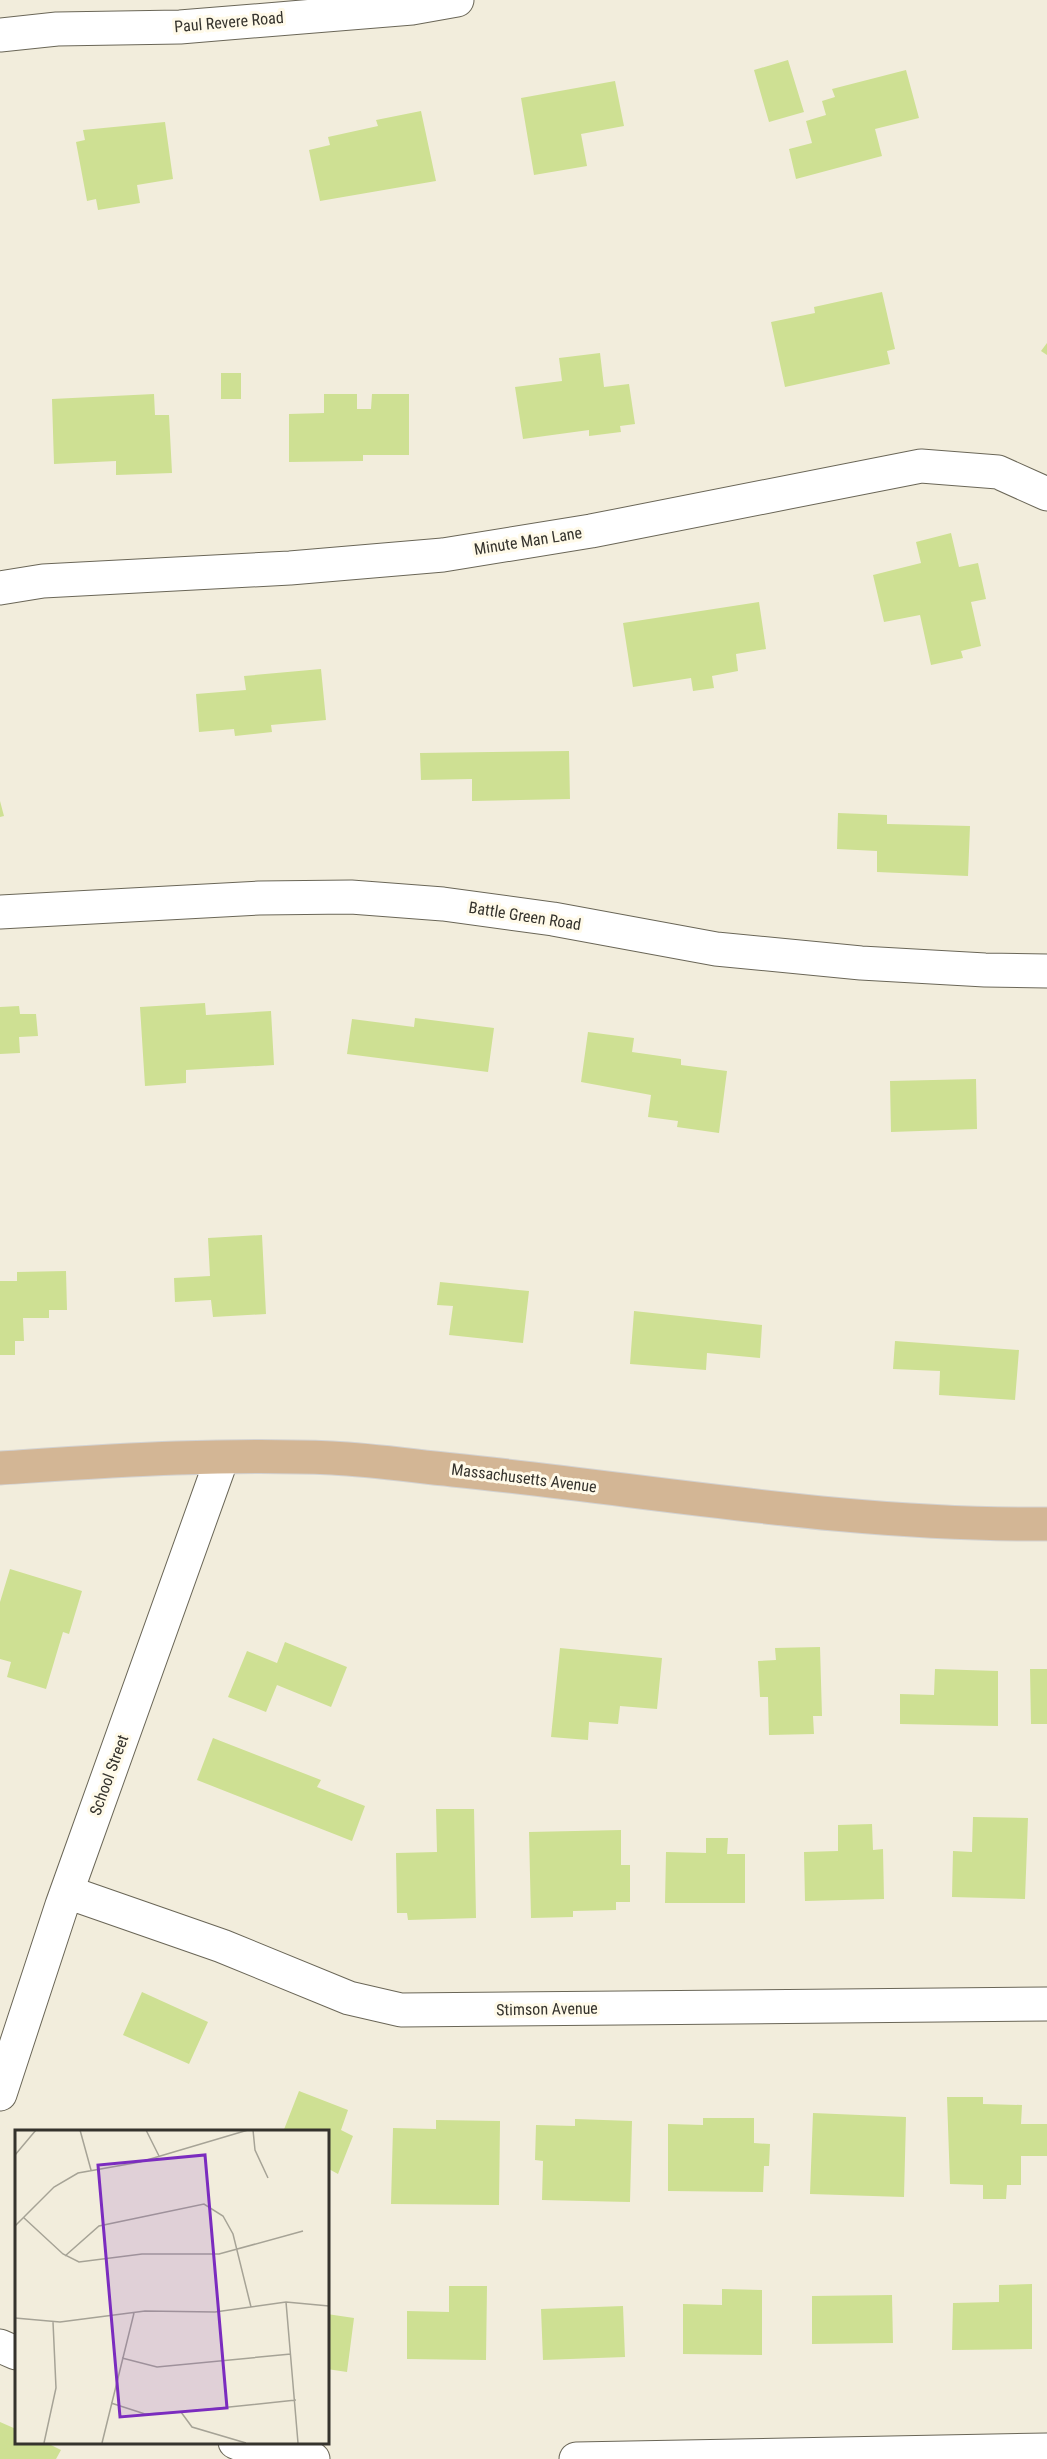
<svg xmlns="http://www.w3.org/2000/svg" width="1047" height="2459" viewBox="0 0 1047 2459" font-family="'Roboto Condensed',sans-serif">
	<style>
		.building { fill: #cee093 }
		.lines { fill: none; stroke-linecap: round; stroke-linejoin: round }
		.minor-casing { stroke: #6a6657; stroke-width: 35 }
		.major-casing { stroke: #d3d2d1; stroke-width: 35 }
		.minor { stroke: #fff; stroke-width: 33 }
		.major { stroke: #d3b695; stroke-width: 33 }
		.labels { text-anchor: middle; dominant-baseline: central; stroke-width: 6; stroke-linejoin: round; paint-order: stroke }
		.street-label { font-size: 16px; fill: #35332d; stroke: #fffae9 }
		.inset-road { fill: none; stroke: #a6a396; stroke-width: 1.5 }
		.view { fill: #7b2cbf; fill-opacity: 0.15; stroke: #7b2cbf; stroke-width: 3 }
		.inset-edge { fill: none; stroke: #35332d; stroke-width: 3 }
	</style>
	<rect width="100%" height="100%" fill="#f2eddc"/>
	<path class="building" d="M788,60l16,52 -35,10 -15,-52z
		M906,70l13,48 -44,11 7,27 -86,23 -7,-30 23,-6 -6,-22 20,-6 -4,-14 13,-4 -3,-8z
		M615,81l9,45 -43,8 6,32 -53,9 -13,-77z
		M421,111l15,70 -116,20 -11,-51 21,-5 -2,-8 50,-11 -2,-6z
		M165,122l8,57 -36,6 3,18 -42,7 -2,-11 -9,2 -11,-59 9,-2 -2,-10z
		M882,292l13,57 -8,2 3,13 -105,23 -14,-65 44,-9 -1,-6z
		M1047,343v12l-6,-4z
		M600,353l4,34 25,-3 6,40 -15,2 1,6 -32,4v-6l-66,9 -8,-52 47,-6 -3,-23z
		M221,373h20v26h-20z
		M154,394l1,21h14l3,58 -56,2v-14l-62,3 -2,-65z
		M324,394h33v15h14l1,-15h37v61h-46v6l-74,1v-48l35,-1z
		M951,533l8,34 19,-4 8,36 -15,3 10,44 -20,5 2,7 -32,7 -11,-50 -36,7 -11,-47 48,-12 -5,-21z
		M759,602l7,47 -30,5 2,17 -26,5 2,12 -21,3 -2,-13 -58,9 -10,-64z
		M321,669l5,51 -55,5 1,7 -37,4 -1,-7 -35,3 -3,-38 50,-4 -2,-14z
		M569,751l1,48 -98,2v-22l-51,1 -1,-27z
		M0,801l4,15 -4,1z
		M838,813l49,2v9l83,2 -2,50 -91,-4v-21l-40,-2z
		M205,1003l1,12 65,-4 3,54 -88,5v13l-41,3 -5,-79z
		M19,1006l1,8h16l2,22 -19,1 1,16 -20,1v-47z
		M415,1018l79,10 -6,44 -141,-18 5,-35 62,8z
		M588,1032l46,6 -2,14 49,7v6l46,6 -8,62 -42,-6 1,-6 -30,-4 3,-22 -70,-13z
		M976,1079l1,50 -86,3 -1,-51z
		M262,1235l4,79 -53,3 -2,-17 -36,2 -1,-24 36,-2 -2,-38z
		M66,1271l1,39h-18v8h-26l1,23h-9v14h-15v-74h17v-9z
		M440,1282l89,9 -6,52 -74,-8 4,-29 -16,-1z
		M634,1311l128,14 -2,33 -53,-5 -1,17 -76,-6z
		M895,1341l124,9 -4,50 -76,-5 1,-24 -47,-2z
		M10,1569l72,22 -13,43 -6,-2 -17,57 -39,-12 4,-15 -11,-3v-57z
		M285,1642l62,25 -16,40 -54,-22 -11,27 -38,-15 19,-46 30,12z
		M820,1647l2,69h-9l1,18 -45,1 -1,-38h-8l-2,-36 18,-1 -1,-12z
		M560,1648l102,10 -5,51 -37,-3 -2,18 -29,-2 -1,18 -37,-3z
		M935,1669l63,2v55l-98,-2v-30l34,1z
		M1030,1669h17v55h-16z
		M213,1738l108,42 -4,7 48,19 -13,35 -155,-61z
		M436,1809h38l2,109 -68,2 -1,-7h-10l-1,-60 41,-1z
		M973,1817l55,1 -3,81 -73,-2 1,-46 19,1z
		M872,1824l1,26 10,-1 1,50 -79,2 -1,-49 34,-1v-26z
		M621,1830v35h9v37h-14v8l-43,1v6l-42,1 -2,-86z
		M706,1838h22l-1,16h18v49h-80l1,-51 40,1z
		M142,1992l66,30 -19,42 -66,-29z
		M299,2091l49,19 -7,20 12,6 -15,38 -11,-6v-36h-44z
		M947,2097h36v7l39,1 -1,19h26v32h-26v29h-14l-1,14h-23v-14l-33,-1z
		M813,2113l93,4 -2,80 -94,-3z
		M703,2118h51v25l16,1 -1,22h-5l-1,26 -95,-1v-67l35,1z
		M575,2119l57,2 -2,81 -88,-2 1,-39 -8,-1 1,-35 39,1z
		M436,2120l64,1 -1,84 -108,-1 2,-76 43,1z
		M1032,2284v65l-80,1 1,-47 46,-1v-17z
		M449,2286h38l-1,74 -79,-1v-48l42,1z
		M722,2289l40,1v65l-79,-1v-50l39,1z
		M892,2295l1,48 -81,1v-48z
		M623,2306l2,51 -82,3 -2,-51z
		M327,2314l27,4 -7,54 -20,-3z
		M0,2422l16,7v13h29l16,8 -5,9h-56z"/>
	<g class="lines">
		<g class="minor-casing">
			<path id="minor" d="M0,35l57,-6 123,-2 232,-19 45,-8
				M0,588l43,-7 247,-13 153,-13 148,-24 330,-65 77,6 49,22
				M0,912l259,-14 92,-1 92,7 110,15 163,30 145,14 124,7 62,1
				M67,1892l155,54 127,52 52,12 646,-6
				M0,2094l62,-189 160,-447
				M0,2346l16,7
				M235,2442l12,5 66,12
				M576,2459l471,-9"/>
		</g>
		<g class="major-casing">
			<path id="major" d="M0,1468c110,-7 222,-15 332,-10 41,2 81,8 121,12 198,20 395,56 594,54"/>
		</g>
		<use href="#minor" class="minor"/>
		<use href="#major" class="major"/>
	</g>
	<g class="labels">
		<g class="street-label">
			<text transform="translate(229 22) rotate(-5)">Paul Revere Road</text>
			<text transform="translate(528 541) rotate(-9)">Minute Man Lane</text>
			<text transform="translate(525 916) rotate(9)">Battle Green Road</text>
			<text transform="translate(524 1478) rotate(7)">Massachusetts Avenue</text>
			<text transform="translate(109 1775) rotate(-70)">School Street</text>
			<text transform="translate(547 2009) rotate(-1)">Stimson Avenue</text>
		</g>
	</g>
	<g transform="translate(15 2130)">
		<rect width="314" height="314" fill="#f2eddc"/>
		<path class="inset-road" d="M65,0l11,40M131,0l13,26M238,0l2,20 13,28M0,25l21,-25M8,87l40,37 16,8 63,-8h77l84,-23M0,96l39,-39 24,-14 62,-11 108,-32M50,126l34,-30 105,-22 19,12 10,18 18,73M271,172l12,141M0,188l45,4 85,-11 70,1 71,-10 43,4M107,228l35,9 134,-13M96,273l34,11 36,-2 11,15 54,16M166,282l115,-12M29,313l12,-55 -3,-66M87,313l32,-130"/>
		<path class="view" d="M190,25l22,253 -107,9 -22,-252z"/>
		<rect width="314" height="314" class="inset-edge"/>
	</g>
</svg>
